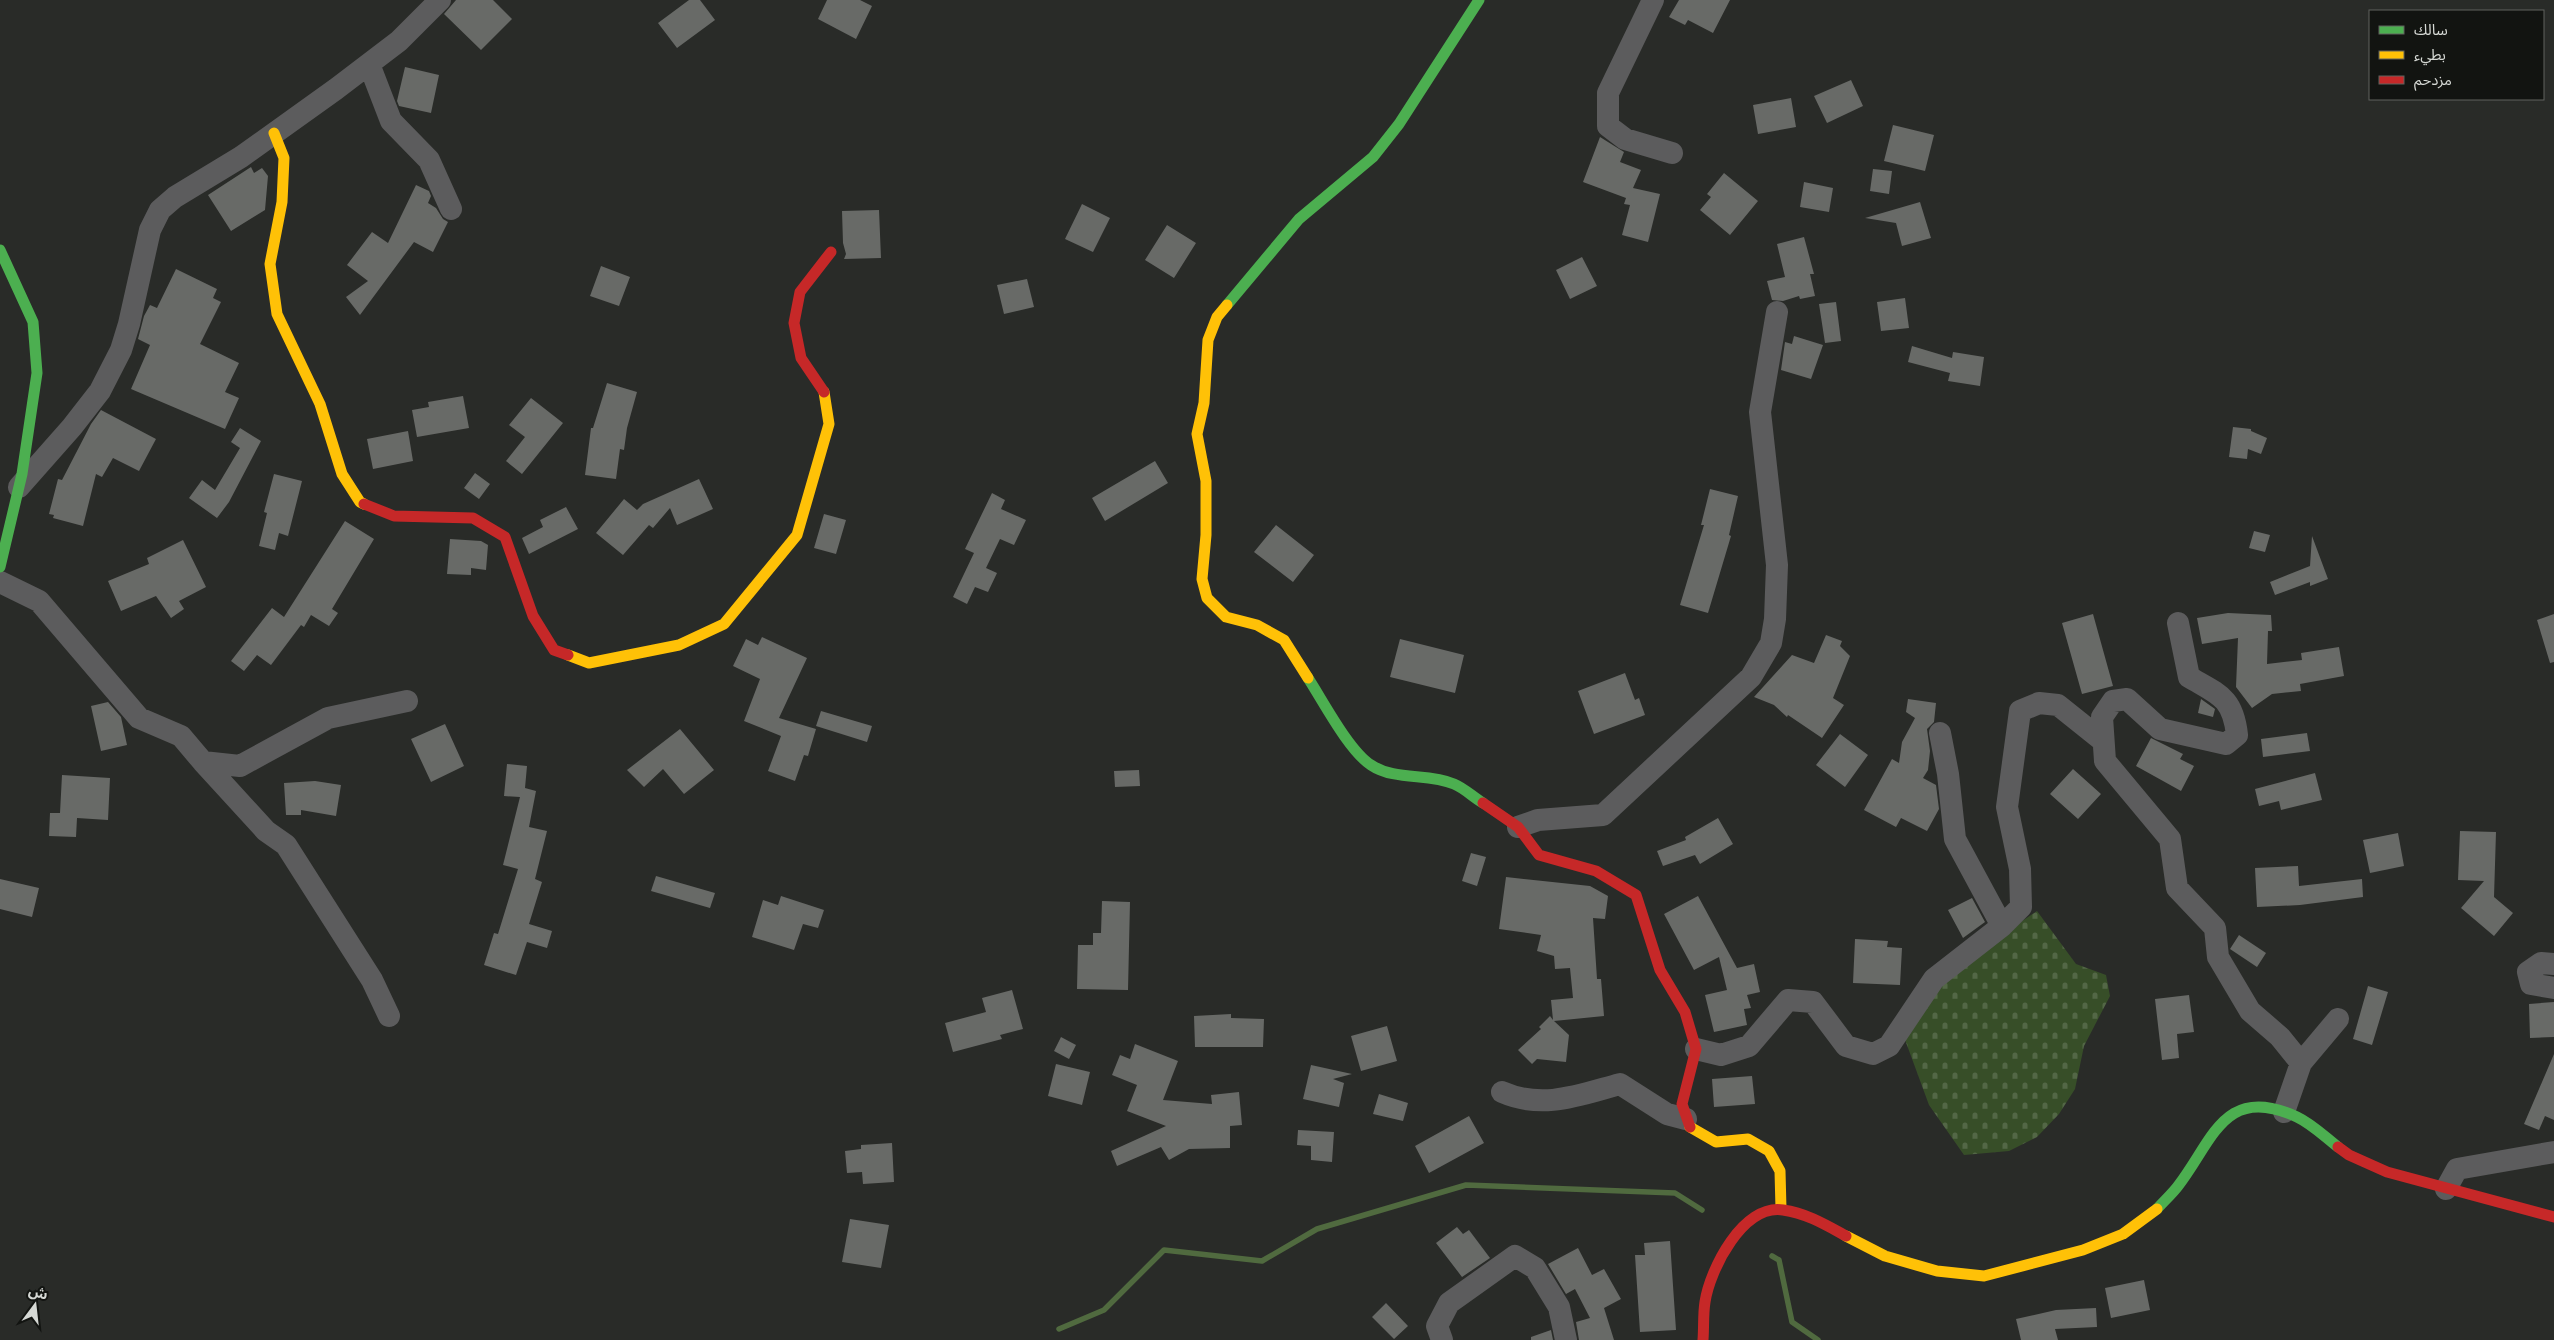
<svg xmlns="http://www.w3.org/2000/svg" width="2554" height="1340" viewBox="0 0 2554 1340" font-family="'Libre Baskerville','Noto Sans Arabic',serif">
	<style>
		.cemetery { fill: url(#cemetery-stones) }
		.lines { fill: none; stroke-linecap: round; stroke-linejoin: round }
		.stream { stroke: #506a3f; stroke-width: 5.5 }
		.building { fill: #686a67 }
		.street { stroke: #5c5c5d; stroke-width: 22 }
		.fast { stroke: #4caf50; stroke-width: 11 }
		.slow { stroke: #ffc107; stroke-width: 11 }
		.jam { stroke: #c62828; stroke-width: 11 }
	</style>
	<defs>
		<pattern id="cemetery-stones" width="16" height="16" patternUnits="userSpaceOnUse" patternTransform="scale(1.25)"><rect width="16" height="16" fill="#374e28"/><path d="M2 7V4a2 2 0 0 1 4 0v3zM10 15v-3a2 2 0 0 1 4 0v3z" fill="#536746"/></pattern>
	</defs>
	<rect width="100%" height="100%" fill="#292b28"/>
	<path class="cemetery" d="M2037,911l39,53 30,11 4,21 -26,50 -9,43 -16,25 -22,23 -28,14 -45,4 -35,-50 -25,-68 46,-67z"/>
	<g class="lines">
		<path class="stream" d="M1772,1256l7,4 13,62 26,18
			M1059,1329l45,-19 60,-60 98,11 55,-32 149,-44 209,8 27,17"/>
	</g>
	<path class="building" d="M456,0h37l19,19 -31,31 -37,-36z
		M689,0h11l15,20 -38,28 -19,-25z
		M827,0h33l12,6 -16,33 -38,-20z
		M1679,0h51l-17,33 -25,-13 -3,5 -16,-8z
		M405,67l34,8 -8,38 -32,-7 -2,-5z
		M1851,80l12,26 -36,17 -13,-27z
		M1791,98l5,29 -38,7 -5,-29z
		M1893,125l41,10 -9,36 -41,-10z
		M1600,137l24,15 -4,10 21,8 -8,18 27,6 -12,48 -26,-7 8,-30 -6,-1 2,-6 -43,-16z
		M251,167l3,6 8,-5 6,8 -3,34 -34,21 -23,-36z
		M1873,169l19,2 -3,23 -19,-3z
		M1724,173l34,28 -28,34 -30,-25 11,-13 -4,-3z
		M1804,182l29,6 -4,24 -29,-5z
		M416,185l13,6 2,5 -3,7 8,5 7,11 5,3 -15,30 -19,-10 -54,73 -14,-18 22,-16 -21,-16 25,-33 16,11z
		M1920,202l11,36 -29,8 -6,-23 -31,-5z
		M1082,204l28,14 -17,34 -28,-13z
		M879,210l2,48 -37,1 2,-5 -3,-11 -1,-32z
		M1167,225l29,18 -22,35 -29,-18z
		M1804,237l10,37h-4l5,22 -15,3 -1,-3 -16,5 -11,-1 -5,-19 18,-4 -8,-33z
		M1582,257l15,29 -27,13 -14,-29z
		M601,266l29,11 -11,29 -29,-10z
		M176,269l41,20 -4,9 8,4 -21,42 39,19 -14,29 14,6 -14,31 -94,-40 19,-44 -12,-6 6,-23 6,-11 7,3z
		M1027,279l7,28 -30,7 -7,-29z
		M1905,298l4,30 -28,3 -4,-29z
		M1836,302l5,39 -16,2 -6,-39z
		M1794,336l29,9 -12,34 -30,-9 4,-28 7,2z
		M1912,346l40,12 1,-6 31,5 -4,29 -32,-5 2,-8 -42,-11z
		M607,383l30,9 -10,36 -3,22 -4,-1 -4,30 -31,-4 6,-47h2z
		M463,396l6,32 -52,9 -5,-27 17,-3 -1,-5z
		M531,398l32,25 -41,51 -16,-13 19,-24 -16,-12z
		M101,410l55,29 -17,32 -26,-13 -11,19 -6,-3 -13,52 -30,-8 1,-3 -5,-1 9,-35 4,1 29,-56z
		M2233,427l18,2v2l16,7 -6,16 -13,-5 -1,10 -18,-2z
		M240,428l21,13 -32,61 -12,16 -28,-20 13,-18 13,10 25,-42 -9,-6z
		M408,431l5,30 -40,8 -6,-30z
		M1155,461l13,22 -63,38 -13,-23z
		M475,473l15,11 -11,15 -15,-11z
		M274,474l28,7 -14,55 -9,-3 -4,17 -16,-4 8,-33 -3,-1z
		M699,479l14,30 -36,16 -7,-17 -17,20 -4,-3 -26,30 -27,-22 28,-34 13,11 6,-6z
		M1710,489l28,7 -9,39 2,1 -23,77 -28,-8 24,-80h-3z
		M992,493l13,7 -4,9 25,11 -12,25 -14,-6 -14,29 11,5 -9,19 -13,-5 -8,17 -14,-7 21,-44 -9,-4z
		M566,507l12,22 -49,25 -7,-16 21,-11 -3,-7z
		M824,514l22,6 -10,34 -22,-6z
		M345,521l29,18 -42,70 6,4 -9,13 -18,-11 -7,12 -3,-2 -30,40 -14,-10 -13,16 -13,-10 41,-53 12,9z
		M1276,525l38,30 -21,27 -39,-30z
		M2254,531l16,4 -5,17 -16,-4z
		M2312,536l16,43 -18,7v-4l-35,13 -5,-13 40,-16z
		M450,539l31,2 7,4 -2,25 -15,-2v7l-24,-1z
		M183,540l23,47 -27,14 5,8 -13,9 -15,-22 -35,15 -13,-30 41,-17 -2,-6z
		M2228,613l43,2 1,16h-4l-1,33 35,-4 -1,-7 38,-6 5,29 -44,8 1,7 -29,3 -20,14 -16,-21 2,-49 -36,6 -5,-26z
		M2093,614l20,72 -31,8 -20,-71z
		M2554,614v48l-4,1 -13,-43z
		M1826,635l16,6 -2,5 10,10 -17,42 11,7 -22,33 -34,-23 -1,2 -13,-12 -20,-8 38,-42 22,8z
		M762,637l45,21 -28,60 37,11 -8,27 -4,-1 -9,26 -27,-10 13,-35 -37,-15 16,-42 -27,-13 13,-27 12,6z
		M1400,639l64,16 -9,38 -65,-16z
		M1625,673l10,27 4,-2 6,17 -51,19 -16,-43z
		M1908,699l28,4 -2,19 -7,7 3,22 -2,19 -5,8 13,7 3,24 -12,22 -26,-13 -5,9 -32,-17 28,-51 7,4 3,-21 13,-24 -9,-6z
		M2201,699l14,10 -2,8 -15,-4z
		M108,702l13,15 6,28 -26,6 -10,-45z
		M821,711l51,15 -5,16 -51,-16z
		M445,724l19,42 -33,16 -20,-43z
		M680,729l34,41 -30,24 -21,-25 -19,18 -17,-17z
		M2307,733l3,18 -47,6 -2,-18z
		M1840,734l28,21 -23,32 -29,-22z
		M2151,738l32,16 -3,5 14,7 -13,25 -45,-25z
		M507,764l20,2 -2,22 11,3 -7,36 18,4 -12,48 7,3 -13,42 23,7 -5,17 -20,-6 -11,33 -32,-10 10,-32 4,1 20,-65 -15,-4 17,-68 -16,-1z
		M2073,769l28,25 -23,25 -28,-25z
		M1139,770l1,16 -25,1 -1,-16z
		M2315,773l7,27 -41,10 -2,-9 -20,5 -4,-17z
		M62,775l48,3 -2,42 -31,-2 -1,19 -27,-1 1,-23h10z
		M315,781l26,4 -5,31 -35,-6v5h-15l-2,-32z
		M1718,818l15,26 -33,20 -5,-9 -32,11 -6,-15 29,-11 -1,-3z
		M2460,831l36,1 -2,65 19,16 -19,23 -33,-28 23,-27 -26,-1z
		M2398,833l6,33 -34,7 -7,-33z
		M1471,853l15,4 -9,29 -15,-5z
		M2298,866l1,20 63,-7 1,18 -63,8 -43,2 -2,-39z
		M656,876l59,17 -5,15 -59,-17z
		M1506,877l84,9 18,10 -3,23 -12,-1 4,61h4l3,37 -50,5 15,14 -3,27 -29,-3 -5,5 -14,-14 23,-21 -2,-2 11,-11 3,4 -2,-20 22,-2 -3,-30 -15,1 -1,-13 -17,-5 4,-16 -42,-6z
		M0,879l39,9 -7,29 -32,-8z
		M781,896l43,14 -6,18 -15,-4 -9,26 -42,-13 11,-37 15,5z
		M1698,896l39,72 17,-4 6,28 -13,3 4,13 -7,1 3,16 -33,7 -9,-37 22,-5 -8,-33 -25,13 -30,-56z
		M1972,898l13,24 -22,16 -15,-28z
		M1102,901l28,1 -2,88 -51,-1 1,-44h15v-12h8z
		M2239,935l27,18 -9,14 -27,-18z
		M1855,939l33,2 -1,6 15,1 -2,37 -47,-2z
		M2368,986l20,6 -16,53 -19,-6z
		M1012,990l11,39 -23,6 2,4 -49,13 -8,-29 41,-11 -4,-14z
		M2189,995l5,37 -17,2 2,24 -17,2 -7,-61z
		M2554,1002v35l-24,1 -1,-34z
		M1231,1014v4l33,1 -1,28h-68l-1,-31z
		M1387,1026l10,35 -36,10 -10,-35z
		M1061,1037l15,8 -7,14 -15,-8z
		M1135,1044l43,17 -15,39 49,4 -1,-9 28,-3 3,33 -12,1v22l-41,1 -20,11 -8,-13 -44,19 -6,-15 55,-25 -39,-15 10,-26 -25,-10 8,-20 10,4z
		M2554,1054v66l-9,-4 -6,14 -15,-6z
		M1056,1064l34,8 -8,33 -34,-9z
		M1311,1065l41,9 -19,5 11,4 -5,24 -36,-8z
		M1752,1076l3,28 -41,3 -2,-28z
		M1379,1094l29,9 -5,18 -30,-7z
		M1469,1116l15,27 -55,30 -14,-27z
		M1298,1130l36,2 -2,30 -21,-2v-14l-14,-1z
		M892,1143l2,39 -31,2 -1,-12 -15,1 -2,-22 16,-2v-4z
		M850,1219l39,6 -8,43 -39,-6z
		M1457,1227l6,7 6,-4 21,28 -28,19 -26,-34z
		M1670,1241l6,89 -36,2 -5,-77h10l-1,-12z
		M1578,1248l14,27 12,-6 17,30 -17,9 10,32h-35l-3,-18 14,-4 -15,-29 -9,5 -18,-30z
		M2144,1280l6,30 -39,8 -6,-30z
		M1386,1303l22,23 -14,13 -22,-22z
		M2096,1308l1,19 -42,2 3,11h-37l-5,-21 40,-9z
		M1551,1330l2,10h-22v-3z"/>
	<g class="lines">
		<path class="street" d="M1653,0l-45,93v33l17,13 47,14
			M369,64l22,57 38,39 22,49
			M19,487l53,-60 28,-36 21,-41 8,-26 21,-94 10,-20 15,-13 66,-40 95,-68 63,-48 41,-41
			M0,582l39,19 100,117 42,18 22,26 37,4 88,-48 79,-17
			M2178,623l11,54c29,17 44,20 48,58l-11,9 -66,-15 -33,-30 -14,2 -11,16 3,44 65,78 7,49 38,40 3,29 32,54 30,26 21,26
			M1940,733l8,41 7,65 47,87
			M203,762l63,69 20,14 86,135 17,36
			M1518,827l20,-7 65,-5 148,-138 20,-34 4,-24 2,-54 -17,-153 17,-100
			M2554,964l-13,-1 -13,9 3,12 23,4
			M1696,1049l25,6 28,-9 39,-46 25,2 33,44 27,8 16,-8 45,-67 68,-53 19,-19 -1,-38 -13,-62 13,-96 19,-8 19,2 45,36
			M1502,1092c41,18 77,3 118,-8l47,30 19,5
			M2284,1112l17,-49 37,-44
			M2446,1189l11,-20 97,-17
			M1442,1340l-5,-14 12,-23 66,-47 20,12 24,39 7,33"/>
		<path class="fast" d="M0,250l33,72 4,51 -15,101 -22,93
			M1227,305l72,-86 74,-62 26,-33 80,-124
			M1308,678c15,23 41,73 63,87 24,16 57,8 83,19 10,4 19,13 29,19
			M2157,1209c7,-8 15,-15 21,-23 35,-45 46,-103 119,-69 15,7 28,20 41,30"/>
		<path class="slow" d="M274,133l10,25 -2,44 -12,62 7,50 43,90 22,70 18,28 4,2
			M1227,305l-10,12 -9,23 -4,63 -7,31 9,47v54l-4,44 5,19 19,19 31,8 27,15 24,38
			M568,655l21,8 90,-18 45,-21 73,-89 32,-111 -5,-32
			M1690,1127l26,15 32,-3 21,12 11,20 1,38
			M1846,1236l39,20 52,15 47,5 99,-26 40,-16 34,-25"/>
		<path class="jam" d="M824,392l-23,-34 -7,-35 6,-31 31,-40
			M364,504l30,12 79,2 32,19 28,79 21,34 14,5
			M1483,803l35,24 21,28 57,16 40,24 24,75 25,42 11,37 -14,55 8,23
			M2338,1147l11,8 38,17 167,45
			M1703,1340c1,-13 0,-26 2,-38 5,-33 38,-98 78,-92 23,3 43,15 63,26"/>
	</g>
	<rect x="2369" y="10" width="175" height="90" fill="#121411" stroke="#60625f"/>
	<rect x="2379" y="26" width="25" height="8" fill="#4caf50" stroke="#60625f"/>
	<text x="2414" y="35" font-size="15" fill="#d5d8d4">سالك</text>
	<rect x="2379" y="51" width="25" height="8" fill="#ffc107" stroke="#60625f"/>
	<text x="2414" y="60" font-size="15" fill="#d5d8d4">بطيء</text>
	<rect x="2379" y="76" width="25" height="8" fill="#c62828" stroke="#60625f"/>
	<text x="2414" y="85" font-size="15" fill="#d5d8d4">مزدحم</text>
	<g transform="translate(35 1305) rotate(15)" stroke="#121411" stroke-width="4" paint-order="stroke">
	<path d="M0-4L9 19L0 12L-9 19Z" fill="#d5d8d4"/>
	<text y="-8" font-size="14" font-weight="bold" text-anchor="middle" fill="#d5d8d4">ش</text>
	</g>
</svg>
